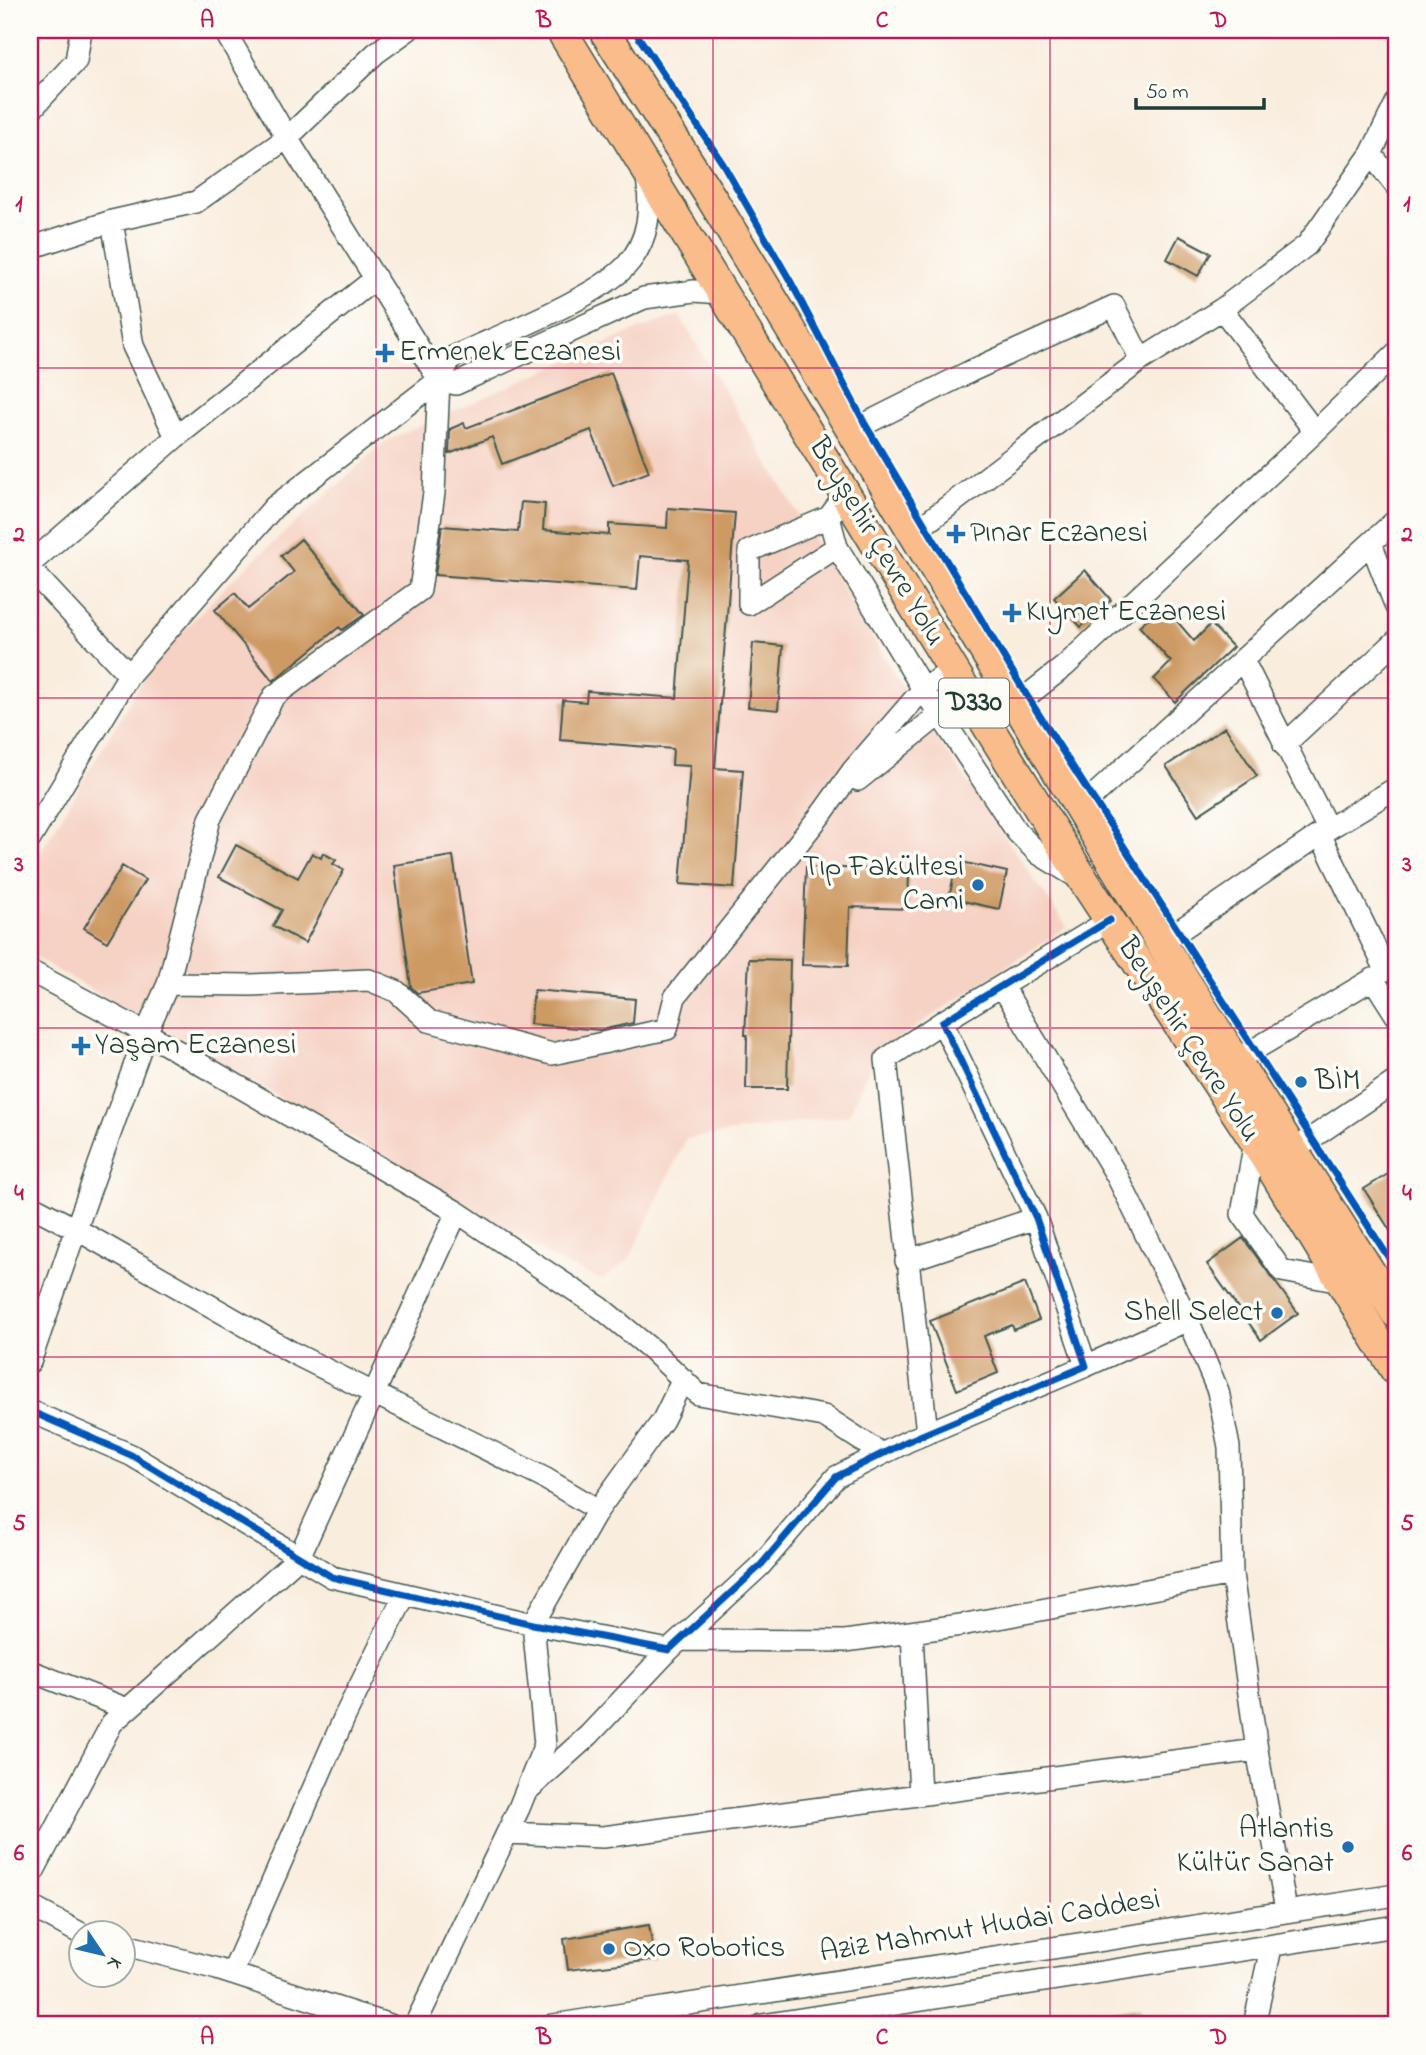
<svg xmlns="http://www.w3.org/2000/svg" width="1426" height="2055" viewBox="0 0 1426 2055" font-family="'Indie Flower',sans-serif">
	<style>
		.built { fill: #f6d2c4 }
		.green { fill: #a7cb74; stroke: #638454; stroke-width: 2 }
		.building { fill: #ce9a64 }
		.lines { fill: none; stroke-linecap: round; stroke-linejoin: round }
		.minor-casing { stroke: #40574e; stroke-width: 24 }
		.highway-casing { stroke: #40574e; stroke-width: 33 }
		.minor { stroke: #fff; stroke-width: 21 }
		.highway { stroke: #f9bc8a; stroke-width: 30 }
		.cycleway-casing { stroke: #fdfcf7; stroke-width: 11 }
		.cycleway { stroke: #0057b8; stroke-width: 7 }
		.grid { fill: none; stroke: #c2185b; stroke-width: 2; stroke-opacity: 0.55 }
		.poi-dot { fill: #1f6fb2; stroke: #fdfcf7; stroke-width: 2.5 }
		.labels { text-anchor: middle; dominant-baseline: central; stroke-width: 7; stroke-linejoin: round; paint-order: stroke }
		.shield { fill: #fdfcf7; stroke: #62766e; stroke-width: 2 }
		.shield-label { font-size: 28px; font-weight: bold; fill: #1f3d34 }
		.poi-label { font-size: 30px; fill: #1f3d34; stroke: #fdfcf7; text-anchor: start }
		.street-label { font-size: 30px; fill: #1f3d34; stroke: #fdfcf7 }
		.neatline { fill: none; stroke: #c2185b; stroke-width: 2.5 }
		.grid-label { font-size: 23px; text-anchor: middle; font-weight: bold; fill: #c2185b }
	</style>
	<rect width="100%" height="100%" fill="#fdfcf7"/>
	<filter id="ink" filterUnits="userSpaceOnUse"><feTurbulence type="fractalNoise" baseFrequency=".0143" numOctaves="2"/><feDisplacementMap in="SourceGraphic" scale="14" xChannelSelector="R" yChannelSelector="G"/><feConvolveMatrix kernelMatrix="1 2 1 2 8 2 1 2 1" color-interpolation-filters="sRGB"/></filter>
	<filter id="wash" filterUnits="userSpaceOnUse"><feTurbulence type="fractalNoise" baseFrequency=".00686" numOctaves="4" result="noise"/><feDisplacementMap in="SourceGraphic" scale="28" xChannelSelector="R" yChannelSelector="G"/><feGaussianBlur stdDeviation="1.57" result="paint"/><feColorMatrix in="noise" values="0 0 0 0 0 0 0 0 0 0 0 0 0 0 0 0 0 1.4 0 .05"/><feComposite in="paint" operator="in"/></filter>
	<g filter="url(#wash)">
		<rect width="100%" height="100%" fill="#f9edde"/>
		<path class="built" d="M679,315l220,367 168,245 -192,127 -26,61 -163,24 -57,121 -27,20 -47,-20 -154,-94 -369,-210 -2,-86 124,-209 78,-81 154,-139 246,-109z"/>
		<path class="green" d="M1140,2007l2,18h-107z"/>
		<g id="blocks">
			<path class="building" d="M1179,236l32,17 -13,23 -31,-17z
				M611,373l38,99 -36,14 -22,-56 -89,34 -10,-27 -43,17 1,-25 14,-6 2,5z
				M521,502l24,2 -2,26 66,5v-11l58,4 1,-20 67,5 -20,255 28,2 -9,118 -54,-4 10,-118 -18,-1 1,-16 -113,-9 3,-40 23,2 1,-11 90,7 11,-138 -48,-4 -3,34 -202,-15 7,-49 76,6z
				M301,539l63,76 -22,15 -3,-3 -66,54 -58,-71 20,-17 13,16 46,-37 -13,-16z
				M1085,570l26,30 -30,27 -27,-29z
				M1163,605l31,36 17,-17 22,23 -58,55 -21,-23 17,-17 -32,-36z
				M753,643l30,3 -5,64 -30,-3z
				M1225,727l32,49 -59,39 -32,-49z
				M236,845l62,33 14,-25 9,5 2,-5 13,7 -3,4 11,6 -39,73 -32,-17 9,-16 -63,-33z
				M453,856l19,128 -55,9 -6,-6 -17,-122z
				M957,861l50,11 -8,37 -50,-11z
				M122,866l23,14 -38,62 -23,-14z
				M806,867l103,3 -1,39 -58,-2 -2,59 -46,-1z
				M749,959l41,1 -3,129h-41l1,-54h-2z
				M534,990l101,9 -2,24 -33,7 -70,-6z
				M1396,1169v71l-32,-51z
				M1243,1238l55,75 -37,27 -54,-76z
				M1025,1283l14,37 -25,10 -2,-5 -28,11 14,37 -41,17 -27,-69z
				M649,1925l6,35 -87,10 -4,-31z"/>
		</g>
	</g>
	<g filter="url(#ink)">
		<use href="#blocks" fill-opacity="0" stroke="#40574e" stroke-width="2"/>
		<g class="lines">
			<g class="minor-casing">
				<path id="minor" d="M224,30l63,108 152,242 12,-22c44,-21 144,-59 175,-92 24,-26 25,-58 21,-90
					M30,111l46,-50 5,-31
					M1371,154l25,32
					M33,247l79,-26
					M1222,309l85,-64 64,-91 25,-51
					M854,436l11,-12 106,-53 143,-65 27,54
					M176,437l-43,-91 -21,-125 84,-19 91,-64 89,-85 32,-23
					M847,493l-18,24 8,30 86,142 94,143 22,22 41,25
					M913,533l228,-173 81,-51 93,123 81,-79
					M1371,543l25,64
					M30,564l146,-127 200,-159
					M30,569l99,106 145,-168 165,-127 17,4 188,-86 50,-7 28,2
					M749,604v-53l80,-34
					M749,604l88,-57
					M1244,662l84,167
					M1019,709l8,-13 38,-30 250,-234
					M1284,745l112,-104
					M858,780l82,-66 31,-15
					M1082,812l10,-15 304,-277
					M1320,834l66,136
					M30,839l99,-164
					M1161,943l167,-114 68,-41
					M30,971l116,62 311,179 144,96 51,42 46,44 126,22 58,38
					M168,984l42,-165 64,-123 146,-106 14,-97 5,-113
					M1002,986l115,190 71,144
					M1235,1061l138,-82 23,36
					M1255,1141l-13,73 40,57 59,11
					M1294,1150l102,-69
					M30,1205l46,24 70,-196 22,-49 82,1 119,-5 27,11 33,30 123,33 115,-25 8,-32 148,-185 30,-42 70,-81 31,-20
					M906,1261l130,-43
					M30,1362l46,-133 217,124 253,126 52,31 -65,114 12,120 -26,64 -104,217
					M1086,1366l102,-46 30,71 11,56 3,127
					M30,1411l101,44 201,122 201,47 136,26 91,-84 76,-89 72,-36 178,-75 -50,-148 -94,-196 168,-102
					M927,1433l-41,-374 56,-37
					M598,1510l65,-90 20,-41
					M912,1632l8,163
					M30,1671l97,38
					M1257,1750l29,160
					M529,1789l60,-54 80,-85
					M507,1833l96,4 654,-87 -25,-176 -271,51 -116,16 -165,-1
					M30,1878l82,-155 187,-166 158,-345
					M30,1906l50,27
					M122,1944l95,25 173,56
					M232,1974l113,-258 60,-122
					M553,2025l843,-130
					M762,2025l634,-99
					M1254,2025l17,-77"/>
			</g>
			<g class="highway-casing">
				<path id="highway" d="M561,30l410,669 113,182 171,260 141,230
					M604,30l108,169 449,744 235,370"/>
			</g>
			<use href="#minor" class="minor"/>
			<use href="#highway" class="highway"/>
			<g class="cycleway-casing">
				<path id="cycleway" d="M634,30l89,134 69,120 73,140 162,272 369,573
					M30,1411l101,44 201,122 201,47 136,26 91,-84 76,-89 72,-36 178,-75 -50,-148 -94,-196 168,-102"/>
			</g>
			<use href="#cycleway" class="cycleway"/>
		</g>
	</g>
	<path class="grid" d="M376,30v1995M713,30v1995M1050,30v1995M30,368h1366M30,698h1366M30,1028h1366M30,1357h1366M30,1687h1366"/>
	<g class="poi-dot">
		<path d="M381.5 342.5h7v7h7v7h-7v7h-7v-7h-7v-7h7z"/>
		<path d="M952.5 523.5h7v7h7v7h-7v7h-7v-7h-7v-7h7z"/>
		<path d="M1008.5 602.5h7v7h7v7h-7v7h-7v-7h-7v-7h7z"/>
		<circle cx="978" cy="885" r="7"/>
		<path d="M77.5 1035.5h7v7h7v7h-7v7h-7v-7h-7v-7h7z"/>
		<circle cx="1301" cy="1082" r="7"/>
		<circle cx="1277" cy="1313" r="7"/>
		<circle cx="1348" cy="1847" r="7"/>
		<circle cx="609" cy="1949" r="7"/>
	</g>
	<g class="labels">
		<rect class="shield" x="939" y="678.5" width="70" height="49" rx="5"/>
		<g class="shield-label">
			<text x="974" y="703">D330</text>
		</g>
		<g class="poi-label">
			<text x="399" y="353">Ermenek Eczanesi</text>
			<text x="970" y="534">Pınar Eczanesi</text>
			<text x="1026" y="613">Kıymet Eczanesi</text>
			<text x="964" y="868" text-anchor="end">Tıp Fakültesi<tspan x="964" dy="34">Cami</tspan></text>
			<text x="95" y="1046">Yaşam Eczanesi</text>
			<text x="1315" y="1082">BİM</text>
			<text x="1263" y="1313" text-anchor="end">Shell Select</text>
			<text x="1334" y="1830" text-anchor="end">Atlantis<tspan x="1334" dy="34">Kültür Sanat</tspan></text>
			<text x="623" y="1949">Oxo Robotics</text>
		</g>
		<g class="street-label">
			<text transform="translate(876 542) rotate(59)">Beyşehir Çevre Yolu</text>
			<text transform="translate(1188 1040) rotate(57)">Beyşehir Çevre Yolu</text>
			<text transform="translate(990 1927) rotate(-9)">Aziz Mahmut Hudai Caddesi</text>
		</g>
	</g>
	<rect width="1426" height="2055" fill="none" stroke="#fdfcf7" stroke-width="77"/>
	<g transform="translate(102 1954) rotate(125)"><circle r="33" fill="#fdfcf7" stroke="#a4b0a9" stroke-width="2"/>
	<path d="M0-5L12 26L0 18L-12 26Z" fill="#1f6fb2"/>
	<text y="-10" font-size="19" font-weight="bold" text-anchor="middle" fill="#1f3d34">K</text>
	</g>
	<path d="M1136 98v10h128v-10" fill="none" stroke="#1f3d34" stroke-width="3.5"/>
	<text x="1146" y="98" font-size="21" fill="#1f3d34" stroke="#fdfcf7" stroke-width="5" paint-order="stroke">50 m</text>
	<rect x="38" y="38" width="1350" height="1978" class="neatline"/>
	<g class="grid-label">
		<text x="207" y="27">A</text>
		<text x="544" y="27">B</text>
		<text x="882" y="27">C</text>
		<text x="1219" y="27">D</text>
		<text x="19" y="211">1</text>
		<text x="1407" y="211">1</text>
		<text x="19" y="541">2</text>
		<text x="1407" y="541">2</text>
		<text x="19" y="871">3</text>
		<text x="1407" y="871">3</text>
		<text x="19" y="1200">4</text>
		<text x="1407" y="1200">4</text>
		<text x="19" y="1530">5</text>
		<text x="1407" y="1530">5</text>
		<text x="19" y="1860">6</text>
		<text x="1407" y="1860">6</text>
		<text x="207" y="2044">A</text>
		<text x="544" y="2044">B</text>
		<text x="882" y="2044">C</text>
		<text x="1219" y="2044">D</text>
	</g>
</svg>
